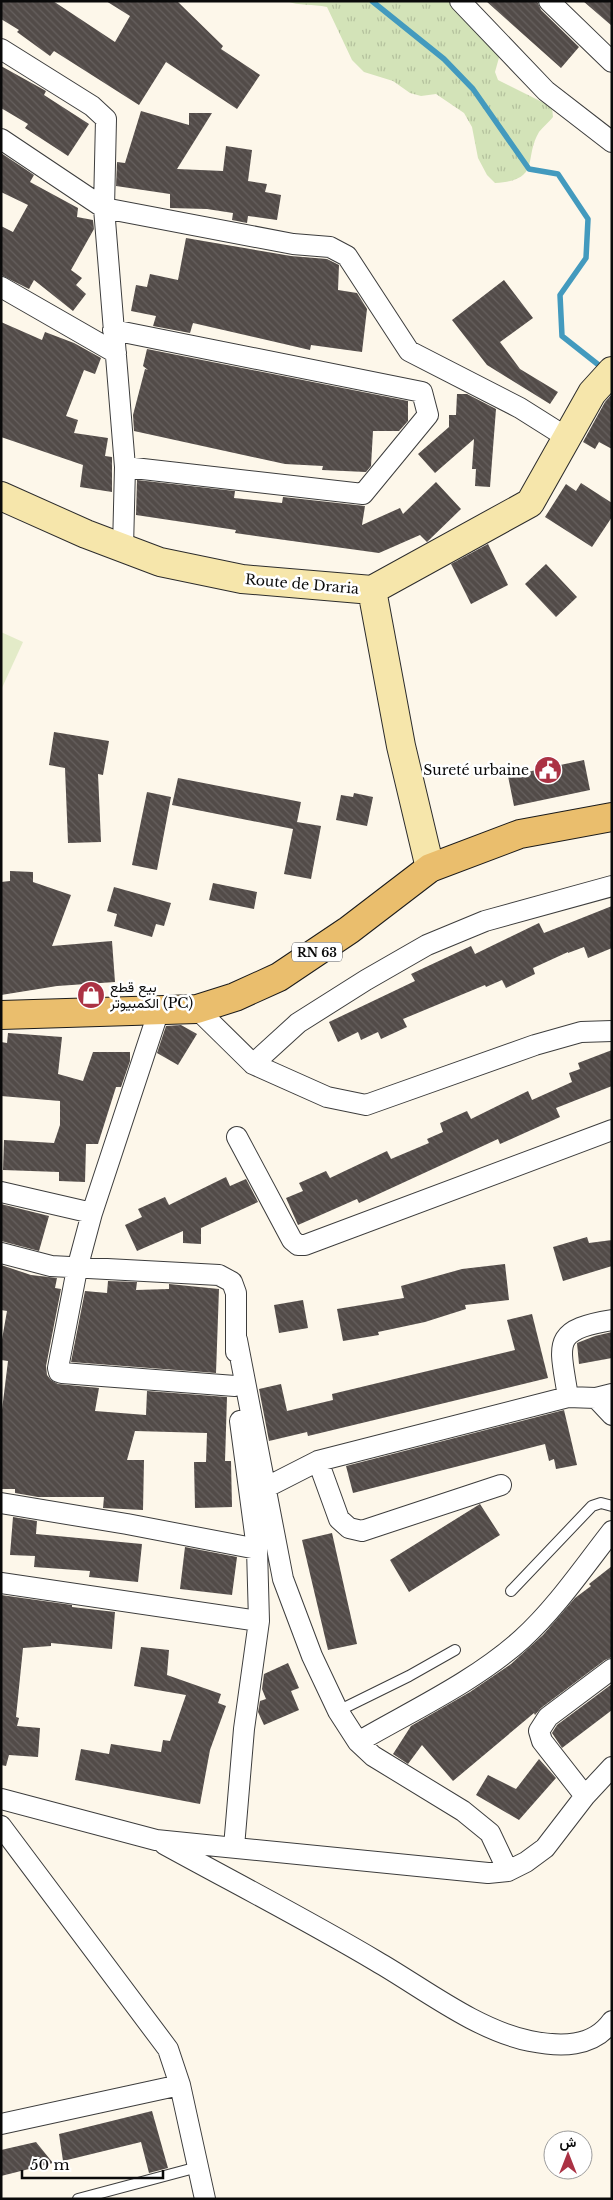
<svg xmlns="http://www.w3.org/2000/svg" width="613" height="2200" viewBox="0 0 613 2200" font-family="'Libre Baskerville',Vazirmatn,serif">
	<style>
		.grass { fill: url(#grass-tufts) }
		.pitch { fill: #e3ebc8 }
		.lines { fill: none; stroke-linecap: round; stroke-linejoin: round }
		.stream { stroke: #439abe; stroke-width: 5.5 }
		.building { fill: url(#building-back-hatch) }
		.lane-casing { stroke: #3d3d3d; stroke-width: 12 }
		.street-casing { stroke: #3d3d3d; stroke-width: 22 }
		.secondary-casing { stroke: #2c2c2c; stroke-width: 30 }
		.primary-casing { stroke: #1b1b1b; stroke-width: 30 }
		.lane { stroke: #fff; stroke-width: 10 }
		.street { stroke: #fff; stroke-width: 20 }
		.secondary { stroke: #f6e6ab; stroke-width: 28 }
		.primary { stroke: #eabe6d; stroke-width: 28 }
		.labels { text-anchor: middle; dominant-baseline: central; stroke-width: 5; stroke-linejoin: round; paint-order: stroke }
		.shield { fill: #fff; stroke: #545454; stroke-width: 1 }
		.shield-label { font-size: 12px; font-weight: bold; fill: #0a0a0a }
		.street-label { font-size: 14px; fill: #0a0a0a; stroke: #fff }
		.poi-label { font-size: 14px; fill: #0a0a0a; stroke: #fff; text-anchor: end }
	</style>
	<defs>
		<pattern id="grass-tufts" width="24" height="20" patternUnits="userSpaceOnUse" patternTransform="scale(1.25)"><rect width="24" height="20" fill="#d3e3b8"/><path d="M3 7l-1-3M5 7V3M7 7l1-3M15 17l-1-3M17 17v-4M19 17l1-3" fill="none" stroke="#b4c19d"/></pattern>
		<pattern id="building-back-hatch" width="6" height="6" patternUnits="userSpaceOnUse" patternTransform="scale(1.25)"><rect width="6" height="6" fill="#524b48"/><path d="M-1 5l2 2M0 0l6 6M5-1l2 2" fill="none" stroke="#66605e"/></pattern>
	</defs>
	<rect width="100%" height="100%" fill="#fdf7ea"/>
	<path class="grass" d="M286,1h181l33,53 -5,18 3,8 54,27 1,10c-4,5 -10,10 -14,15 -16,27 3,48 -44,51l-8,-8 -9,-17 -6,-31 -8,-14 -28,-19 -15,2 -11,-3 -17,-12 -29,-9 -12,-12 -25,-53c-14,-3 -28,-1 -41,-6z"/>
	<path class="pitch" d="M1,632l22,10 -22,48z"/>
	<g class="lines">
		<path class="stream" d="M372,1l72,58 29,30 56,80 29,5 30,45 -2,39 -26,37 2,41 43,34"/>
	</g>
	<path class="building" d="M1,1h52l62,41 15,-26 -24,-15h71l46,45 -2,3 39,26 -23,34 -71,-47 -27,43 -85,-54 -4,5 -33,-24 2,-2 -18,-11z
		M486,1h51l4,9 38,37 -18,21z
		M583,1h29v25z
		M1,66l45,25 -2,4 45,29 -21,32 -43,-28 3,-4 -27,-16z
		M141,111l48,14v-12h23l-35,56 46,2 3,-25 26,4 -4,31 19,3 -2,8 16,3 -4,25 -29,-4 -1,7 -15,-3 1,-7 -26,-4 -37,-1v-14l-54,-8 1,-24 8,1z
		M1,153l33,22 -4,7 48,26 -1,9 16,3 1,9 -23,41 11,8 -6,7 10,9 -13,17 -39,-31 -5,9 -28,-14v-49l12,6 15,-27 -27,-13z
		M186,238l105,18 36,3 12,6 -1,25 19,3 10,16 -5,43 -51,-7 -1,5 -117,-27 -3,10 -37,-7 3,-10 -25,-5 5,-26 11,2 3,-13 28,6z
		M504,280l29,38 -33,24 20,27 38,23 -8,12 -63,-39 -35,-45z
		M1,322l41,18 3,-8 29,11 27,15 -6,16 -11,-4 -18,46 12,4 -4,13 34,5 -3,18 7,1v35l-32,-5 3,-22 -82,-28z
		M147,349l261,52v20l-9,10h-26l-2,35 -5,6 -44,-2 1,-4 -38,-2 -151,-33 -1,-16 12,-46 3,1 -5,-4z
		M457,394h10l29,15 -6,78 -15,-1 1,-17h-4l2,-30 -39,34 -17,-19 31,-27v-12h7z
		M612,394v55l-13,-7 -4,7 -12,-7 22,-40z
		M137,480l98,11 -1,7 48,5 1,-6 82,9 -3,19 38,-17 3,6 33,-32 25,27 -34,33 -7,-7 -41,18 -144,-20 1,-3 -100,-15z
		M581,483l31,20v14l-20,30 -47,-30 21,-33 10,7z
		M488,544l20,41 -37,19 -20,-40z
		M546,564l31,33 -21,20 -31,-33z
		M54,732l55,9 -6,34 -5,-1 3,68 -33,1 -3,-75 -16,-3z
		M584,760l6,30 -76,16 -6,-30z
		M178,778l123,24 -4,20 24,4 -10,53 -27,-5 9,-45 -121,-24z
		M147,792l24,5 -14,73 -25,-5z
		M354,793l19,4 -6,29 -31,-6 5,-25 12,2z
		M10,871l23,1v10l38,13 -19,51 60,-5 3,41 -58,4 -56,9v-113l9,-1z
		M213,883l44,9 -3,17 -45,-9z
		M114,887l57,16 -7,23 -8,-2 -4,13 -38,-11 3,-12 -10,-3z
		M612,906v42l-24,10 -4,-11 -16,6v-1l-35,16 2,6 -29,14 -4,-8 -16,7 -1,-2 -82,34 4,8 -26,12 -3,-7 -17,8 -3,-8 -20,10 -9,-20 86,-41 -4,-7 60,-28 4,8 64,-31 5,10z
		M181,1025l16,9 -19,31 -21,-12 9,-27z
		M8,1033l54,4 -4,37 25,7 10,-29h37v9l-9,26h-5l-18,57h-12l-1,38 -26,-1v-9l-56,-2 1,-30 50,3 6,-18v-24l-59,-5v-54l6,1z
		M612,1050v36l-56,22 4,9 -60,27 -2,-5 -139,64 -2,-4 -59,26 -12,-27 17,-7 -4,-8 27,-12 4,7 57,-27 4,8 38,-16 -2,-4 16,-7 -3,-9 27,-12 4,8 57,-28 4,9 40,-18 -3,-9 11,-4 -2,-6z
		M226,1177l4,9 16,-7 12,23 -57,26v16l-18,-1v-12l-46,20 -12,-26 17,-8 -4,-8 27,-12 4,8z
		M1,1204l48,12 -10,35 -38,-10z
		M587,1237l2,6 23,-3v26l-49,15 -10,-34z
		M505,1264l4,36 -44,5 1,4 -41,13 -47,10 1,3 -36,6 -6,-32 67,-11 -3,-12 61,-17z
		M1,1265l30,10 26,3 -2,10 6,1 -15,77 1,9 4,5 7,4 41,4 -4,23 51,4 1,-24 80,6 -2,64h6l1,46 -37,1 -1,-46h12l1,-29 -72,-2 -8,29h17l-1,50 -40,-2 1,-11h-66l-23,-4v-4h-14v-71l7,-57 -7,-1v-15l6,-34 -6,-1z
		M108,1281l29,1 -1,8 33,-1v-5l50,5 -3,84 -145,-11 14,-71 22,2z
		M303,1300l5,28 -29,5 -5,-28z
		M532,1314l16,64 -240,58 -1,-4 -38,9 -10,-52 22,-5 6,27 46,-11 -1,-6 183,-44 -8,-30z
		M612,1332v26l-33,6 -2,-21 18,-7z
		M564,1410l13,55 -21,4 -2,-10 -5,2 -4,-17 -192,49 -7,-27z
		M480,1504l20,31 -91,57 -19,-32z
		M13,1517l24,4 -1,13 106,10 -4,38 -49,-5 1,-6 -56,-4 1,-11 -25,-1z
		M332,1533l25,111 -29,6 -26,-110z
		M185,1547l52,10 -5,38 -52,-6z
		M612,1566v91l-7,3 -64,48 -6,7 -1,-2 -81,68 -31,-36 -14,19 -15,-10 18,-28 59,-34 41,-28 32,-29 32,-37 16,-12 -2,-2z
		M1,1595l71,10v2l43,5 -3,37 -61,-6v3l-28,2 -7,69 3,1 -2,8 23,2 -2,29 -29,-2 -3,11 -5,-1z
		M141,1647l28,3 -2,25 54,19 -3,9 8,3 -16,44 -10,54 -125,-24 6,-31 28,5 2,-10 50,8 2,-12 7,1 16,-46 -52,-9z
		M288,1663l11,25 -8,3 8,19 -35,15 -6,-13 2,-11 6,-2 -4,-10 2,-15z
		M612,1684v26l-50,38 -10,-15 5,-8z
		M539,1759l17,19 -37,42 -43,-25 12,-20 28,14z
		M152,2111l16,57 -19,5 -8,-31 -78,19 -4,-27z
		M36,2142l17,21 -52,13v-26z"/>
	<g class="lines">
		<g class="lane-casing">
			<path id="lane" d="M511,1591l81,-85 9,-3 11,3
				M338,1711l71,-35 46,-26
				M78,2199l120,-32"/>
		</g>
		<g class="street-casing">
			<path id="street" d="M460,1l86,90 66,51
				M549,1l63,61
				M1,49l91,57 14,13 -2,89 21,259 -2,81
				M1,139l103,69 189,36 37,3 17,9 62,95 111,57 46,29
				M1,287l115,66
				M113,330l309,62 6,23 -65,79 -238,-27
				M197,1009l56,55 74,33 39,8 169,-60 46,-13 31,-1
				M159,1010l-67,203 -15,56 -19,99 1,4 3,1 173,13
				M253,1064l45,-41 68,-43 61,-35 58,-24 127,-35
				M237,1137l55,103 6,5h7l307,-115
				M1,1192l91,21
				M1,1253l50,13 168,9 13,7 4,11v59
				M237,1340l46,239 29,77 26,55 20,31 15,14 90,55 27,22 18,38
				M568,1397c-8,-53 -18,-67 44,-77
				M596,1398l16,17
				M240,1421l17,128 2,72
				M318,1461l21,58 10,9 13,3 139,-46
				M265,1488l53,-27 250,-64 28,1 16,-4
				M1,1503l126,21 130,25
				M1,1583l258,38 -15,108 -10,118
				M358,1742c55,-32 116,-60 164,-103 34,-31 61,-71 90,-108
				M585,1796l-43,-55 -3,-10 9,-14 64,-48
				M1,1799l155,41 332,33 20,-2 18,-9 19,-14 40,-52 27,-29
				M1,1826l167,223 12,36 25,114
				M164,1844c71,39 143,76 212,117 47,27 100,69 154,80 30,6 63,7 82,-20
				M1,2124l179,-39"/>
		</g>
		<g class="secondary-casing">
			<path id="secondary" d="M1,496l85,38 74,28 82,17 130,11 158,-87 62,-110 20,-22
				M372,590l29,156 29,122"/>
		</g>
		<g class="primary-casing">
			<path id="primary" d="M1,1015l196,-6 38,-12 44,-20 70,-47 81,-62 90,-34 92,-17"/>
		</g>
		<use href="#lane" class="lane"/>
		<use href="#street" class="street"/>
		<use href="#secondary" class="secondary"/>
		<use href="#primary" class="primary"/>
	</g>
	<defs>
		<g id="civic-disc" transform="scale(1.4375)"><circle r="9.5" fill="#ab3244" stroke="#fff"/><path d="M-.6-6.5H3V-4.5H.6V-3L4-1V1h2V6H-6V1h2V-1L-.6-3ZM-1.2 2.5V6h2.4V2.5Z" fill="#fff"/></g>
		<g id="shop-disc" transform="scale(1.4375)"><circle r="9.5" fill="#ab3244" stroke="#fff"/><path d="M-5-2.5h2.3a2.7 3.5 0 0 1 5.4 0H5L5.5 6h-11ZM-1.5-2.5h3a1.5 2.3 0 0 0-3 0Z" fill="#fff"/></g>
	</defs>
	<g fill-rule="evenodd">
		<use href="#civic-disc" x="548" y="770"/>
		<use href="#shop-disc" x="91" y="995"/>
	</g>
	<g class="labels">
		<rect class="shield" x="292" y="942.5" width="50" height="19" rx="4"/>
		<g class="shield-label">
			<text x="317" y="952">RN 63</text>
		</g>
		<g class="street-label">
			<text transform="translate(302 584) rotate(5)">Route de Draria</text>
		</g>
		<g class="poi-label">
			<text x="529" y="770">Sureté urbaine</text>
			<text x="110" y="987" text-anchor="start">بيع قطع<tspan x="110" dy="16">الكمبيوتر (PC)</tspan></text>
		</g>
	</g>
	<rect width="613" height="2200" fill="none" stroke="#0a0a0a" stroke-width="5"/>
	<g transform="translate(568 2155)"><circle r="24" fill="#ffffff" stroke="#9d9d9d"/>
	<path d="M0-4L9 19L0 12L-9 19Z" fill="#ab3244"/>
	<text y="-8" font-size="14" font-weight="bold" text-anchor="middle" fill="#0a0a0a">ش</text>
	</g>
	<path d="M22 2170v8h141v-8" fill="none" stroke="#0a0a0a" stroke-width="2.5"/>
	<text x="30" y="2170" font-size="15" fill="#0a0a0a" stroke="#ffffff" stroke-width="4" paint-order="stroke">50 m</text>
</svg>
